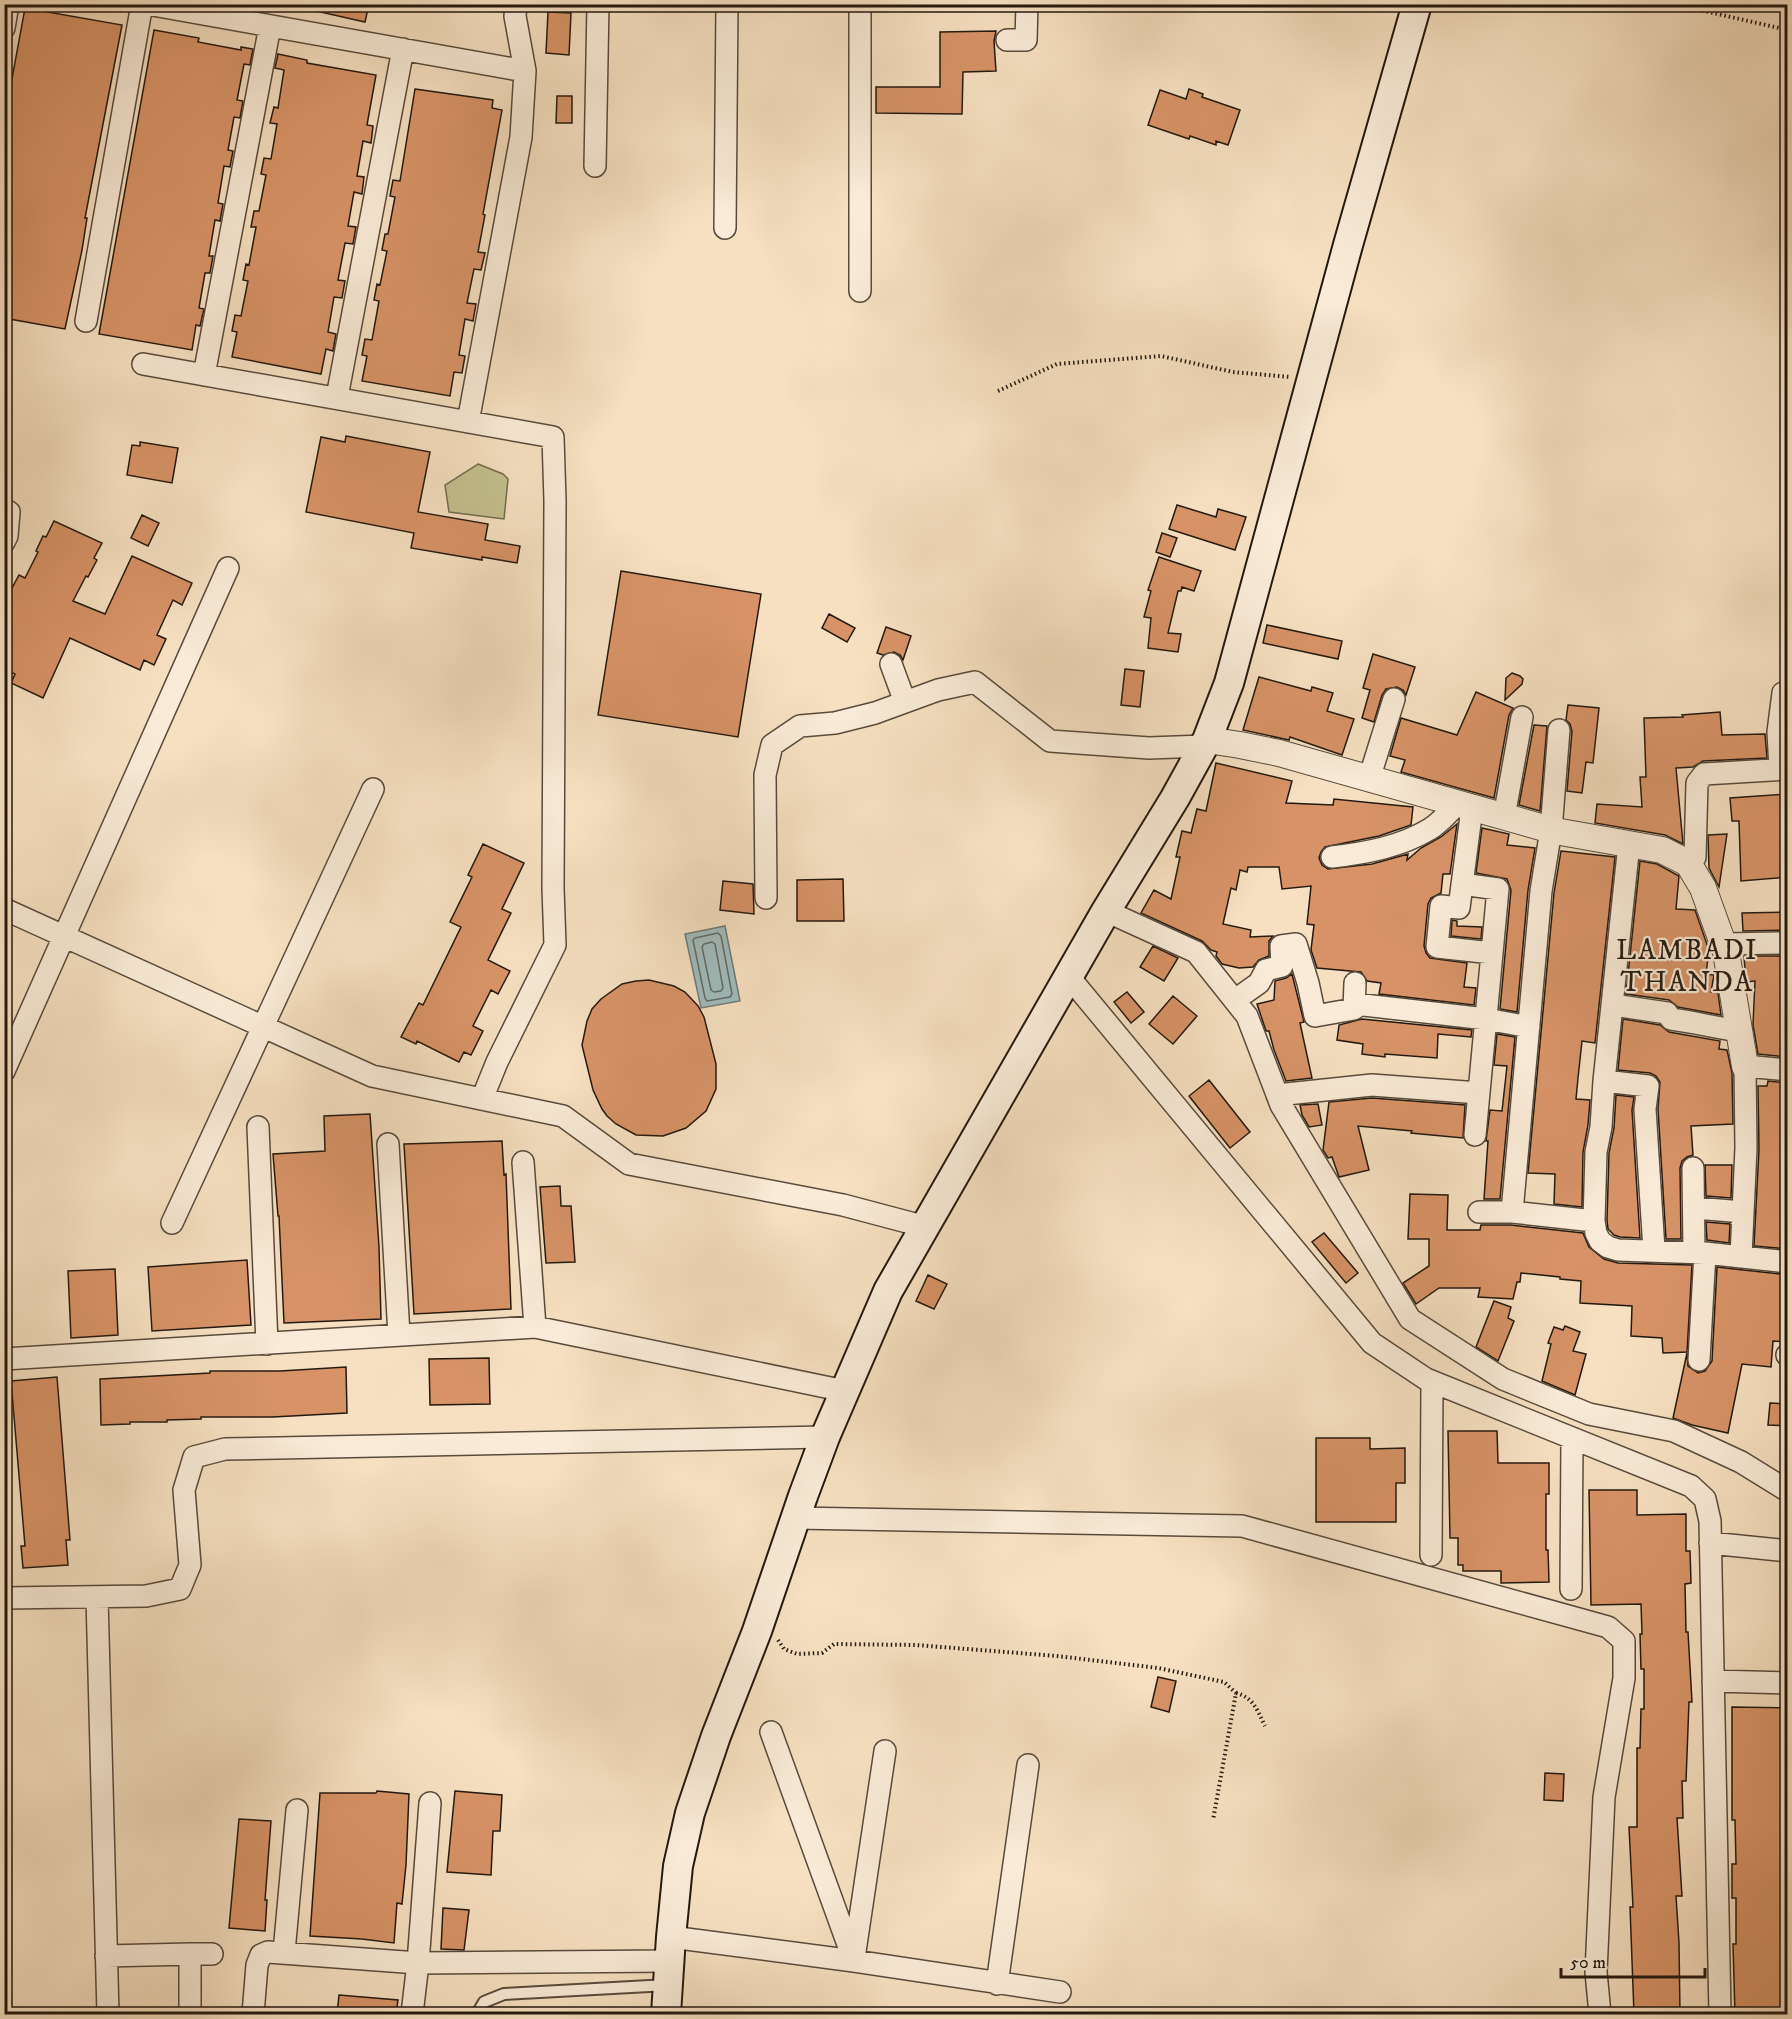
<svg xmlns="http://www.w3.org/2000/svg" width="1792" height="2019" viewBox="0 0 1792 2019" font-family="'IM FELL DW Pica',serif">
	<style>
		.green { fill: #c3c08e; stroke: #746c4f; stroke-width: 1.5 }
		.water { fill: #a0bbbc; stroke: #6e7a77; stroke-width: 1.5 }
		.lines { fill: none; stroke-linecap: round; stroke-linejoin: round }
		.shore { stroke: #626a66; stroke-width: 1.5 }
		.building { fill: #d79367; stroke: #241910; stroke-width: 1.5 }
		.service-casing { stroke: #584b3c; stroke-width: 14 }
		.minor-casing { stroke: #584b3c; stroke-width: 24 }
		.tertiary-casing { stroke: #584b3c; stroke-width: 28 }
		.secondary-casing { stroke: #241910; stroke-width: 32 }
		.path { stroke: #241910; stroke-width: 4; stroke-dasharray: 1.5 3; stroke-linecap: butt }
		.service { stroke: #f9ebd7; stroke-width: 10 }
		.minor { stroke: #f9ebd7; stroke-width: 21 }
		.tertiary { stroke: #f9ebd7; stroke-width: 26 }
		.secondary { stroke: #f9ebd7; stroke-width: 28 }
		.labels { text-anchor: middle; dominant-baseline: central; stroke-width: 4.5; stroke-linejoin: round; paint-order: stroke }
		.quarter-label { font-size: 28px; letter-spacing: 1.5px; fill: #241910; stroke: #f9ebd7 }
	</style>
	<rect width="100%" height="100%" fill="#f6e0c1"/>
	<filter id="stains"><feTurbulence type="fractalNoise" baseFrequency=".00333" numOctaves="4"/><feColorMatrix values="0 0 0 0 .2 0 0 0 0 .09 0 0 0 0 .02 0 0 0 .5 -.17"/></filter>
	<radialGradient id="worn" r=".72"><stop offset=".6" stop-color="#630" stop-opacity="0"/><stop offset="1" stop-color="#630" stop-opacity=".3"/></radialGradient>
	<path class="green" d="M478,464l25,10 5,5 -4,40 -55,-7 -4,-27z"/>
	<path class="water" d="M725,926l15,75 -39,7 -16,-74z"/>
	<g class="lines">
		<path class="shore" d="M718,933l3,3 11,58 -2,3 -23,4 -2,-3 -12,-58 2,-2z
			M712,942l3,2 8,44 -2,3 -7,1 -3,-2 -9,-43 2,-3z"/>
	</g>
	<path class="building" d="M317,4h52l-4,18 -49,-11z
		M25,8l97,17 -37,193h2l-5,32 -17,79 -61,-11v-196z
		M548,12l23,1 -2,42 -23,-2z
		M154,30l45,8 -1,4 43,8v-3l12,2 -3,16 -6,-1 -7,36 6,1 -3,17 -6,-1 -6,33 5,1 -3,16 -6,-1 -6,37 5,1 -3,17 -5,-1 -6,36h4l-3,17h-5l-6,35 5,1 -4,17 -4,-1 -4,25 -93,-16z
		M996,31l-2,10 2,30 -33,1 -1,42 -86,-1v-26h64v-55z
		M278,54l29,6v3l69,12 -9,50 6,1 -2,17 -8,-2 -6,35 7,1 -2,17 -8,-2 -6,34 8,1 -3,17 -8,-1 -7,37 7,1 -3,17 -8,-1 -6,35 8,2 -3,17 -7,-2 -5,25 -89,-17 5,-25 -5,-1 3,-16 6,1 7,-35 -5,-1 3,-16 3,1 7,-38h-5l3,-16h5l7,-36 -5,-1 3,-16 7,1 6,-35 -7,-1 4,-16 4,1 6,-38 -9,-2z
		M415,89l78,11 -1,8 10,2 -19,104 2,1 -7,37 7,1 -4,17 -7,-1 -7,34 9,1 -3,17 -8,-2 -6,36 6,1 -3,17 -8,-1 -4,24 -88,-15 5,-25 -5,-1 3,-16 7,1 7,-39 -5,-1 3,-16 3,1 7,-34 -5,-1 3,-16h3l7,-37 -5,-1 3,-16 7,1z
		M1189,89l14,5 -1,3 38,13 -12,35 -12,-4v4l-26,-9 -1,3 -41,-14 12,-35 26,9z
		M557,96h15v27h-16z
		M346,436l84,16 -12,60 70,12 -3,16 35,6 -3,17 -35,-6v3l-71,-12 3,-15 -108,-21 15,-75 24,5z
		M140,442l38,6 -6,35 -45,-8 5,-30 8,1z
		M1177,505l39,12 2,-8 28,8 -11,33 -66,-21z
		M142,515l17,8 -11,23 -17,-8z
		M54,521l48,22 -8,15 3,2 -9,17 -2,-1 -13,25 32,13 27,-58 60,27 -10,22 -9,-5 -16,35 9,4 -12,26 -10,-5 -4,10 -70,-32 -27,60 -32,-15 4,-9 -11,-5v-66l15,-28 6,3 13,-26 -2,-1 7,-15 3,1z
		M1162,533l15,5 -7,19 -14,-5z
		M1159,557l42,14 -7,20 -12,-4 -1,4h-3l-10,42 13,1 -3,18 -30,-4 3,-30 -7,-1 7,-26 -3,-1z
		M621,571l140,23 -23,143 -140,-22z
		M829,614l26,14 -8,14 -25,-14z
		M1267,625l75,16 -4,18 -75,-16z
		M886,627l25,9 -8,24 -3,-5 -6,-3 -11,3 -6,-2z
		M1373,654l42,13 -9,28 -3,-5 -6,-3 -11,2 -4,6 -8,27 -12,-4 8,-28 -7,-2z
		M1125,669l19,2 -4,36 -19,-2z
		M1512,673l8,3 3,3 -1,5 -17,16 1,-22z
		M1259,677l52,14 1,-4 21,6 -6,18 27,8 -12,36 -52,-18 -1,3 -46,-10z
		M1476,692l37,16 -4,7 -15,83 -93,-26 4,-12 -15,-4 11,-38 56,17z
		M1568,705l31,3 -6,55 -7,-1 -4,31 -15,-2 5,-60 -2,-7 -4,-4z
		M1720,712l2,23 43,-1 2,24 -64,3 -10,6 -17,1 7,76 -18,-9 -70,-12 2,-19 45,3 -2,-30h6l-2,-59 39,-1 -1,-2z
		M1534,725l13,1 -7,85 -21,-6z
		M1216,763l76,18 -6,22 47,2 1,-6 79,8 -2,18 -32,11 -54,11 -4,5 -2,6 3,7 6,4 44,-5 36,-10 -1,6 14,-12 20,-11 16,-13 -7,50h-7l-2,19 -10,5 -3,6 -4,42 2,7 4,5 37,5 -3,24 12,1 -2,17 -95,-11 2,-11 -14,-2 -6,-9 -44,-4 -6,-18 3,-25 -7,-1 4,-38 -29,3 -3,-22h-31l-1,5 -7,-2 -4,20 -5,-2 -8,36 28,6 -1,7 23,-1 -4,5v15l-10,4 -6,7 -14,1 -17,-4 -6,-8 1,-4 -6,-2 -9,-9 -61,-28 13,-23 17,9 9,-42h-4l6,-26 9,2 6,-24 9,2z
		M1788,794v83l-47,4 -2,-60h-7l-2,-23z
		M1482,828l27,6 -2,11 28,3 -7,42 -11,122 -17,-3 11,-119 -4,-11 -31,-6z
		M1727,834l-8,53 -10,-19 -1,-33z
		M483,844l41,19 -22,46 9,4 -23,47 22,11 -12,23 -7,-4 -18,36 10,5 -12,24 -7,-3 -5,10 -42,-21 -1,3 -15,-7 18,-34 4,2 38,-78 -11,-5 22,-45 -4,-2z
		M1561,851l54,6 -20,186 -13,-2 -4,37 -2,21 14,1 -2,25 -5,27 -1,55 -28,-3 1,-30 -27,-1 26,-280z
		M1640,861l17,3 22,12 -3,33 19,1 14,40 -3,24 8,1 -3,17 7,1 3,22 -43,-8 -9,-7 -43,-6z
		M843,879l1,42h-47v-41z
		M723,881l30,3 1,30 -34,-4z
		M1788,912v18l-45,1 -1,-18z
		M1452,920l5,1v5l25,1 -1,12 -30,-3z
		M1153,946l25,12 -14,23 -24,-14z
		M1744,956h44v101l-30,-3 -5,-29 2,-44 -9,1z
		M1292,974l12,48 -4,1 12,55 -26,3 -12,-31 -5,-19h-3l-9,-27 17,-4 1,-19 11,-3z
		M649,980l25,6 11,6 13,14 6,11 12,47v25l-10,22 -20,17 -23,8 -27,-1 -20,-11 -9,-8 -5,-7 -9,-19 -11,-45 5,-24 5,-12 9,-10 21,-15 14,-3z
		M1127,992l17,20 -13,11 -17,-21z
		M1173,996l24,20 -24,28 -24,-20z
		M1362,1019l110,11 -1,7 -33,-3 -1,24 -52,-4v3l-23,-3 1,-10 -26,-4 2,-15z
		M1623,1019l37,6 9,7 51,9 -1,8 8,1 5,23 1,51 -42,2 2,29 -6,2 -5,4 -2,7 1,71h-15l-8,-130 2,-27 -4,-6 -6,-3 -32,-3z
		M1497,1034l18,3 -15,162h-16l4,-58h-2l4,-31 12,1 5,-45 -13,-1z
		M1209,1080l41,52 -20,16 -41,-52z
		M1768,1081l20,2v166l-34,-3 5,-97 -1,-63h9z
		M1616,1095l18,2 -2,13 8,128 -20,-1 -6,-2 -6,-6 -1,-9 2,-67 5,-25z
		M1372,1098l93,7 -2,33 -52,-5 1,-2 -54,-5 11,44 -30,7 -7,-20 -4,1 -5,-8 6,-48z
		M1318,1104l4,21 -13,2 -7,-12 -2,-10z
		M370,1114l9,133 2,72 -97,4 -5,-107h-1l-5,-62 52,-3 -1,-35z
		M502,1141l2,34 2,-1 5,135 -97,5 -10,-170z
		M1705,1165h27l-1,33 -25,-2z
		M560,1186l1,20h10l4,56 -29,1 -6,-76z
		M1410,1194l38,1 -1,35h33l1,-5h30l72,8 6,14 15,12 14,4 74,2 -5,87 -24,1 -1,-15 -31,-2 1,-30 -52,-3 1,-22 -21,-2v-2l-39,-4 -1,9h-3l-4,17 -35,-2 2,-9h-41l-23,16 -13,-21 26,-17v-27h-21z
		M1706,1222l24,2 -1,19 -22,-3z
		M1324,1233l34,40 -12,10 -34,-41z
		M247,1260l4,65 -99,6 -4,-64z
		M1717,1267l71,8v67l-15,-1 -2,26 -29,-3 -14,69 -36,-8 -19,-7 14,-65 1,13 10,7 7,-2 7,-10z
		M115,1269l3,66 -47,3 -3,-67z
		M928,1275l19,9 -13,25 -18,-8z
		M1494,1301l17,6 -3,11 6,3 -16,40 -22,-14z
		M1565,1326l15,6 -7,19 13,3 -11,41 -33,-14 9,-37 -3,-1 6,-16 9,3z
		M489,1358l1,46 -60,1 -1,-46z
		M346,1367l1,46 -74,4h-72v2l-34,1v2h-37v2l-29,1 -1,-46 110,-6v-2h70z
		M57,1377l13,163h-4l2,25 -45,3 -2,-22h4l-14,-165z
		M1770,1403l18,1v22l-20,-1z
		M1448,1431h49l1,32h51v31h-3v56h2l1,32 -48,1v-12h-38v-6h-5v-27h-8z
		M1316,1438h54v11l35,-1v35h-9v39h-80z
		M1589,1490h48v25l49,-1v37h4l1,32 -6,1 1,48h2l4,70h-3l-3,79h-4l1,37h-6l5,78h-6l3,47 1,71h-46l-4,-107h3l-4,-80h8v-79h3l1,-39h3v-40h-3l-1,-35h2l-1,-30 -50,1z
		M1158,1677l18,4 -7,31 -18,-5z
		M1732,1707l56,1v306h-53l-2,-70h3v-46h-4v-34h4l-1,-44h-3z
		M1545,1773l19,1 -1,27 -19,-1z
		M377,1791l32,3 -3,71 -4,39 -5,-1 -3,40 -32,-4 -52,-3 10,-143h56z
		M455,1791l47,4 -2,36h-7l-2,44 -44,-3z
		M239,1819l32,2 -6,79h2l-2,31 -36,-3z
		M443,1908l26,2 -5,40 -23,-1z
		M339,1995l59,5 -2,14h-59z"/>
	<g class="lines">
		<g class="service-casing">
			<path id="service" d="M477,2014l7,-12 20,-8 164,-9"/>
		</g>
		<g class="minor-casing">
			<path id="minor" d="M147,4l378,67
				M4,28l4,-24
				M1007,40h19l1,-36
				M595,166l3,-162
				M725,228l2,-224
				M860,291v-287
				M86,321l56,-317
				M143,364l410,73 2,64 -2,387 2,57 -58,117 -15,37
				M204,375l66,-349
				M337,397l66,-348
				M468,422l53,-285 4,-66 -10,-55 1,-12
				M4,509l5,3 -2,24 -3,6
				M891,664l14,38
				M1780,769l-2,-37 5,-39 5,-1
				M1369,779l25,-80
				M1472,808l-13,100 -18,-2 -4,41 55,6
				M1504,817l18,-100
				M1629,844l-25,237 -3,46 -5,25 -2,69 2,12 4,8 8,6 10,3 87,3 83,9
				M1332,857c34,-4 68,-10 98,-28 10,-6 19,-17 27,-25
				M1688,863l7,-6 2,-74 7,-9 84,-5
				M1462,884l36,5 -23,246
				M766,898l-1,-123 7,-30 28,-19 35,-3 40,-10 63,-23 37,-8 75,59 99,7 55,-2
				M4,909l368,167 191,40 66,48 214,41 83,22
				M1106,911l90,41 51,64 34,89 129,214 93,60 86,35 85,17 67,31 47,29
				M1723,944l65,-1
				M1069,977l303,366 54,36 265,107 14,13 5,22 10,493
				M1235,1000l24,-17 7,-13 16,-4 -1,-20 15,-2 12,39 7,33 39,-7 1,-26
				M1355,1004l131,15 43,8
				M1613,1005l54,8 4,6c24,3 45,9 69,12
				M4,1071l224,-503
				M1604,1081l44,5 -3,23 9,141
				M1277,1095l95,-10 107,8
				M258,1127l9,217
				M388,1144l11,191
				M523,1162l12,165
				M1693,1168l1,84
				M1695,1208l48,4
				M1479,1212h33l82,9
				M1512,1212l29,-321 10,-61 8,-100
				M172,1223l201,-434
				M1741,1256l5,-108 -1,-82 43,4
				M1787,1355h1
				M4,1359l531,-32 310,64
				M1699,1360l6,-107
				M795,1518l447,8 366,101 16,14v37l-20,119 -8,175 4,42
				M1710,1543l78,8
				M1431,1555l1,-173
				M1571,1589l1,-151
				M97,1597l11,417
				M4,1598l142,-2 34,-7 10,-24 -6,-75 10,-33 31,-8 600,-12
				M1713,1681l75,2
				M771,1732l83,229
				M671,1937l183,24 206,31
				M284,1952l13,-142
				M190,1954h22
				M106,1956l84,-2v60
				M854,1958l31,-207
				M997,1984l31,-219
				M253,2014l4,-49 4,-10 7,-3 150,11 252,-2
				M412,2014l6,-51 12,-160"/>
		</g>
		<g class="tertiary-casing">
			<path id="tertiary" d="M1207,740l33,5 39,8 276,78 107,19 26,13 15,25 23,64 19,114"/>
		</g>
		<g class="secondary-casing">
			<path id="secondary" d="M666,2014l5,-77 7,-71 12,-53 26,-77 41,-105 46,-135 22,-59 63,-146 218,-380 69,-113 32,-58 22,-57 119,-438 69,-241"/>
		</g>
		<path class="path" d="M1681,4l6,3 101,23
			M998,391l59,-27 104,-8 72,16 57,5
			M778,1640l6,9 13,5 25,-1 12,-9 82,1 141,11 101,12 66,14 12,11 -23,127
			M1236,1693c18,5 21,17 29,33"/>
		<use href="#service" class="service"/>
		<use href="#minor" class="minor"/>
		<use href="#tertiary" class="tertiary"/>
		<use href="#secondary" class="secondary"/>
	</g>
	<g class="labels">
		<g class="quarter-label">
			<text x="1687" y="950">LAMBADI<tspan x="1687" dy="32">THANDA</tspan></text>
		</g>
	</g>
	<rect width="1792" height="2019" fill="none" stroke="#f6e0c1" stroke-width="24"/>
	<rect x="6" y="6" width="1780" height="2007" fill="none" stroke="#241910" stroke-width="3"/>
	<rect x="12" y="12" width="1768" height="1995" fill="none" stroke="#241910" stroke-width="1.5"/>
	<path d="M1561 1968v9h144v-9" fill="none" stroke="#241910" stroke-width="3"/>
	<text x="1570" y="1968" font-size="18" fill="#241910" stroke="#f9ebd7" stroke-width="4.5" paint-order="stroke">50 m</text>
	<rect width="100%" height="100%" filter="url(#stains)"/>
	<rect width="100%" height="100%" fill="url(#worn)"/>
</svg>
